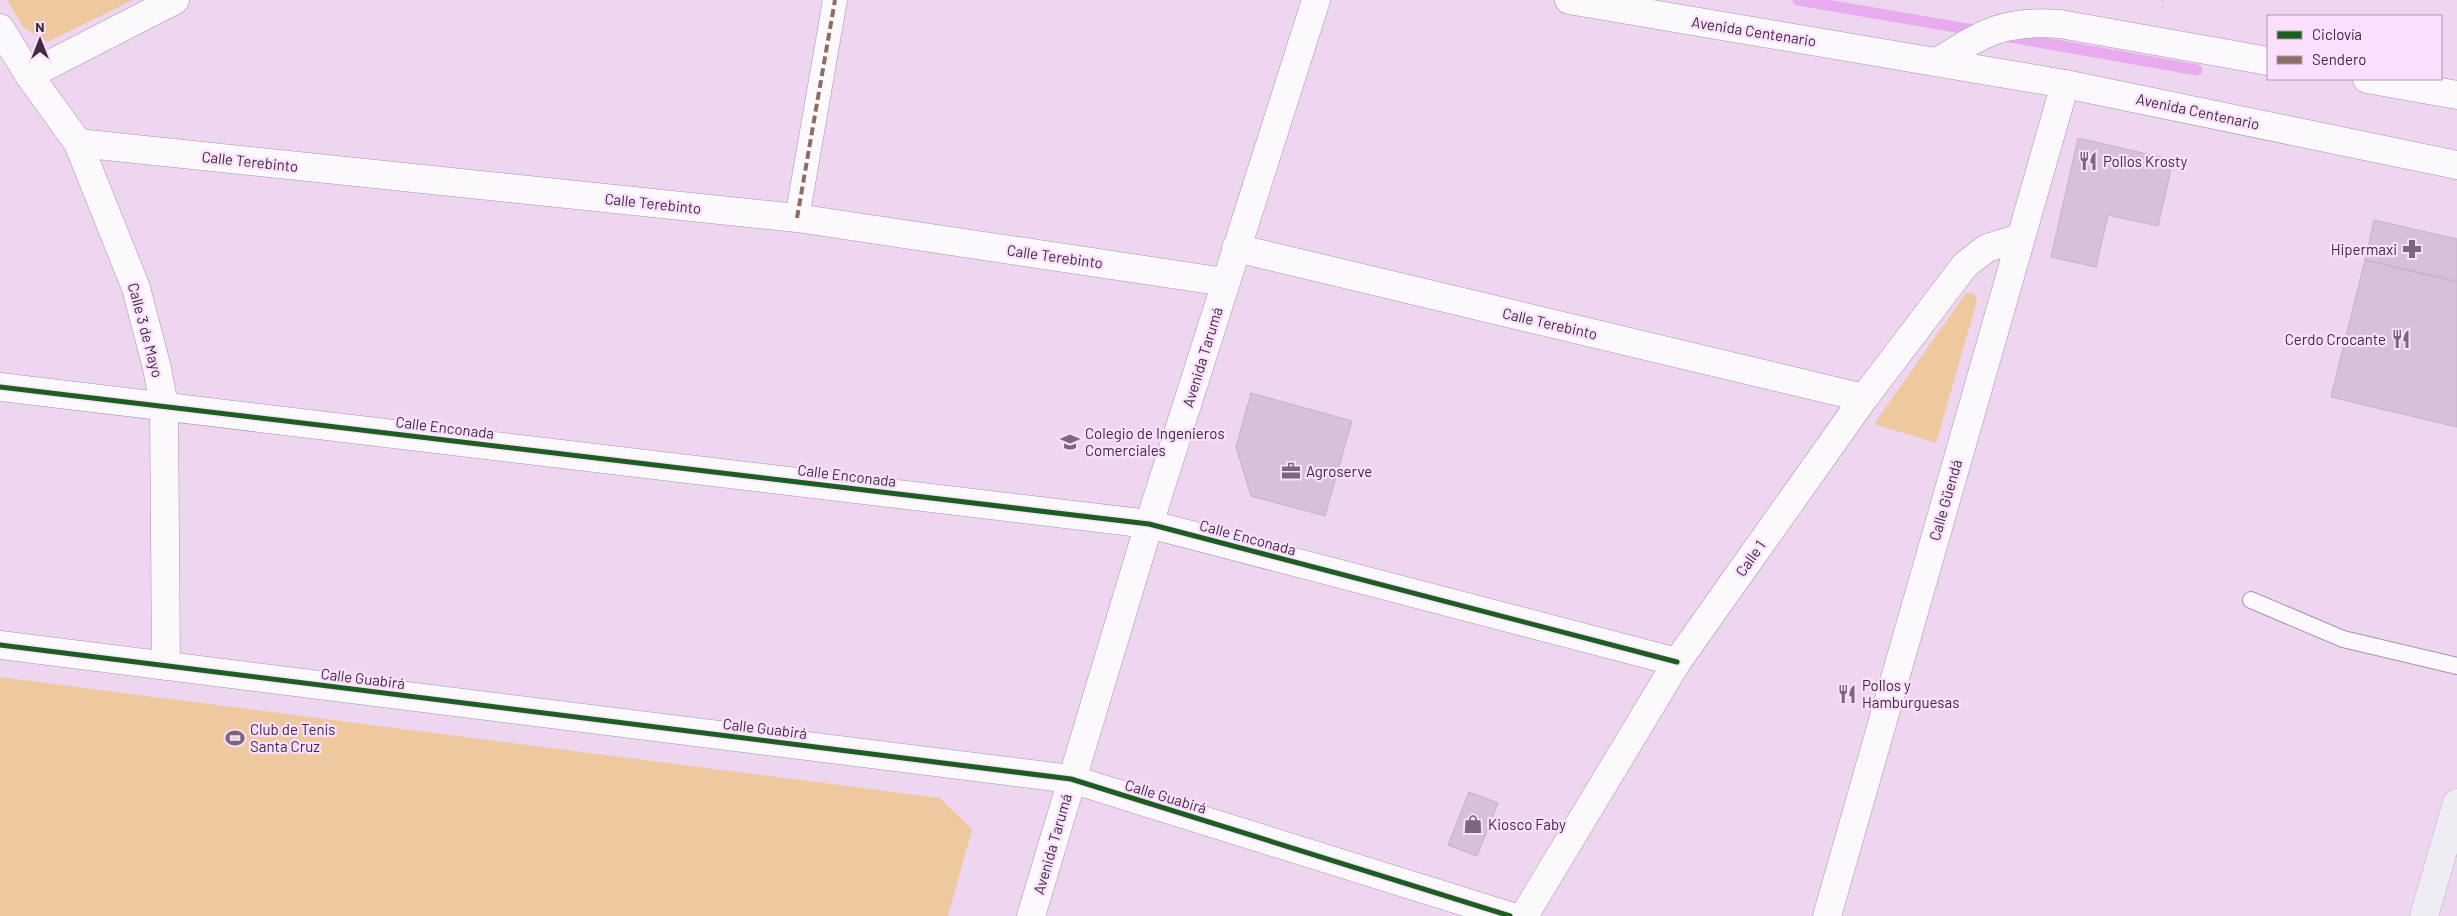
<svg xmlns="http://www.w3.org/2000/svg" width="2457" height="916" viewBox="0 0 2457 916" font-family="Barlow,sans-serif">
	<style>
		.green { fill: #eec9a0 }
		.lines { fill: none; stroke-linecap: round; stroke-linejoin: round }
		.stream { stroke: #e8abef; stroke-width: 11 }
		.building { fill: #d4c2d6; stroke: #c4b2c6 }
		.service-casing { stroke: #a695a8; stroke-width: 18 }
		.pedestrian-casing { stroke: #a695a8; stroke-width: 25 }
		.minor-casing { stroke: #a695a8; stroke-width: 29 }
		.tertiary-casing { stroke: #a695a8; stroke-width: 29 }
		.primary-casing { stroke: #b9b1c5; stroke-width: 29 }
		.path { stroke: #d6cfd7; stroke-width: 3; stroke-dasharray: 2.5 4; stroke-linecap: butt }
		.service { stroke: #fcf9fd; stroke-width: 16 }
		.pedestrian { stroke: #fcf9fd; stroke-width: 24 }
		.minor { stroke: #fcf9fd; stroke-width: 28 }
		.tertiary { stroke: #fcf9fd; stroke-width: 28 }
		.primary { stroke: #eeedf4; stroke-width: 28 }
		.quiet { stroke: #8d6e63; stroke-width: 4; stroke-dasharray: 8 4; stroke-linecap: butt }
		.cycleway-casing { stroke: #fae0fc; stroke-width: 8 }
		.cycleway { stroke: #1b5e20; stroke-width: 5 }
		.labels { text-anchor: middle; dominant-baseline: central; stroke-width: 4.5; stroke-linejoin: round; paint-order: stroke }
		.street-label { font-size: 15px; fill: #3d2d3f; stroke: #fae0fc }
		.poi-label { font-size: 15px; fill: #3d2d3f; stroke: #fae0fc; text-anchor: start }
	</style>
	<rect width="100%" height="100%" fill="#eed6f0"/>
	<path class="green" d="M7,0h126l-86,42 -24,-15z
		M1966,293h8l3,8 -41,142 -62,-19z
		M0,677l940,121 32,31 -24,87h-948z"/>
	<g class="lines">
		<path class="stream" d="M1798,0l181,31
			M2004,36l193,34"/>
	</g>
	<path class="building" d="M2078,138l95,22 -15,66 -50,-11 -12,52 -45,-10z
		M2374,220l83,19v42l-92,-21z
		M2365,260l92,22v145l-126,-30z
		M1251,393l101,28 -27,95 -74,-20 -15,-49z
		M1469,792l29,11 -21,53 -29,-11z"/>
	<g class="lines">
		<g class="service-casing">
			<path id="service" d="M2251,600l92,39 114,27"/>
		</g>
		<g class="pedestrian-casing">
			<path id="pedestrian" d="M797,218l38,-218"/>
		</g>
		<g class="minor-casing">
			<path id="minor" d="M0,28l29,47 49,68 58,145 21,80 7,37 2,261
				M29,75l146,-75
				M78,143l719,75 428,64
				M1236,248l628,150
				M0,387l1149,137 528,138
				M0,645l1071,134 439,137
				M1031,916l118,-392 167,-524
				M1524,916l153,-254 187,-264 101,-133 22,-17 32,-10
				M1827,916l238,-832"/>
		</g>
		<g class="tertiary-casing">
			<path id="tertiary" d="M1569,0l496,84 392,81
				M1939,61c46,-29 65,-41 121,-37l208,37
				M2367,79l90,16"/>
		</g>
		<g class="primary-casing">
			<path id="primary" d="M2424,916l33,-113"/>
		</g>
		<path class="path" d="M2162,9l1,-9"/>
		<use href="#service" class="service"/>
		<use href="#pedestrian" class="pedestrian"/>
		<use href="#minor" class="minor"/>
		<use href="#tertiary" class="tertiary"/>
		<use href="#primary" class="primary"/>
		<path class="quiet" d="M797,218l38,-218"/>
		<g class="cycleway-casing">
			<path id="cycleway" d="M0,387l1149,137 528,138
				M0,645l1071,134 439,137"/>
		</g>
		<use href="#cycleway" class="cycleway"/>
	</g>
	<defs>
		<g id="restaurant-bare" transform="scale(1.5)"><path d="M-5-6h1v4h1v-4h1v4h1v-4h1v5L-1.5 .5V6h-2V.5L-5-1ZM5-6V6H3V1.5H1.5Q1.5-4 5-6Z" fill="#7b687d" stroke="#fae0fc" stroke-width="2.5" paint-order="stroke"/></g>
		<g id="pharmacy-bare" transform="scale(1.5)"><path d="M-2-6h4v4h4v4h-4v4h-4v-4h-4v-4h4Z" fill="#7b687d" stroke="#fae0fc" stroke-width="2.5" paint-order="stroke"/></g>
		<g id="school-bare" transform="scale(1.5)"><path d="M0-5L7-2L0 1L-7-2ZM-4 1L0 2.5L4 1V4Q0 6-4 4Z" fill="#7b687d" stroke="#fae0fc" stroke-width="2.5" paint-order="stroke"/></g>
		<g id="office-bare" transform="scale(1.5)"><path d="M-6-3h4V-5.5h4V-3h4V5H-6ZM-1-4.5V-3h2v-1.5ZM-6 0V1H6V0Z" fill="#7b687d" stroke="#fae0fc" stroke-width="2.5" paint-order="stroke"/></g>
		<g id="stadium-bare" transform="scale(1.5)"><path d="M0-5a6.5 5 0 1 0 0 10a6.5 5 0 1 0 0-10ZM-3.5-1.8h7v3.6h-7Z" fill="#7b687d" stroke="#fae0fc" stroke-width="2.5" paint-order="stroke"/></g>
		<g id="shop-bare" transform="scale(1.5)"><path d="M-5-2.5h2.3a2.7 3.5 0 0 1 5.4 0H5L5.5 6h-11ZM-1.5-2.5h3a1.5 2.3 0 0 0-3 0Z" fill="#7b687d" stroke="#fae0fc" stroke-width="2.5" paint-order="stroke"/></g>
	</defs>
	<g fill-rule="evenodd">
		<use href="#restaurant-bare" x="2088" y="161"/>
		<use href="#pharmacy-bare" x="2412" y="249"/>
		<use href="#restaurant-bare" x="2401" y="339"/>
		<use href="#school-bare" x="1070" y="442"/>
		<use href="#office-bare" x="1291" y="471"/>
		<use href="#restaurant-bare" x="1847" y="694"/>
		<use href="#stadium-bare" x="235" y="738"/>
		<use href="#shop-bare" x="1473" y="824"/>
	</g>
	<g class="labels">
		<g class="street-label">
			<text transform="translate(1754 31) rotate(9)">Avenida Centenario</text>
			<text transform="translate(2198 111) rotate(12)">Avenida Centenario</text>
			<text transform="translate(250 161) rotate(6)">Calle Terebinto</text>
			<text transform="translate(653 203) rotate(6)">Calle Terebinto</text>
			<text transform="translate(1055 256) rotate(8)">Calle Terebinto</text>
			<text transform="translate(1550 323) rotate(13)">Calle Terebinto</text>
			<text transform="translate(146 330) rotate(75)">Calle 3 de Mayo</text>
			<text transform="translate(1202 357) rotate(-73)">Avenida Tarumá</text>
			<text transform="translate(445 427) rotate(7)">Calle Enconada</text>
			<text transform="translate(847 475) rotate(7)">Calle Enconada</text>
			<text transform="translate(1945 500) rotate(-74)">Calle Güendá</text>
			<text transform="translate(1248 537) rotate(15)">Calle Enconada</text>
			<text transform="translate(1750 558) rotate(-55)">Calle 1</text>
			<text transform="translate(363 678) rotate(7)">Calle Guabirá</text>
			<text transform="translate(765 728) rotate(7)">Calle Guabirá</text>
			<text transform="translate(1166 796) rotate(17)">Calle Guabirá</text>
			<text transform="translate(1052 844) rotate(-74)">Avenida Tarumá</text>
		</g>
		<g class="poi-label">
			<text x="2103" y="161">Pollos Krosty</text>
			<text x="2397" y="249" text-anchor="end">Hipermaxi</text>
			<text x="2386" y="339" text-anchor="end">Cerdo Crocante</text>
			<text x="1085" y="433">Colegio de Ingenieros<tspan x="1085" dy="17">Comerciales</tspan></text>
			<text x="1306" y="471">Agroserve</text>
			<text x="1862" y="685">Pollos y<tspan x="1862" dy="17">Hamburguesas</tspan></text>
			<text x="250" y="729">Club de Tenis<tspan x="250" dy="17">Santa Cruz</tspan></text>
			<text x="1488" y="824">Kiosco Faby</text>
		</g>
	</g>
	<rect x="2267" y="15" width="175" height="65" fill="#fae0fc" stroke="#ae98b0"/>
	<rect x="2277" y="31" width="25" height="8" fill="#1b5e20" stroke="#ae98b0"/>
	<text x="2312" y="40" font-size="15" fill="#3d2d3f">Ciclovía</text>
	<rect x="2277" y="56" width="25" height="8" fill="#8d6e63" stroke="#ae98b0"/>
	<text x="2312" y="65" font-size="15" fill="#3d2d3f">Sendero</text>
	<g transform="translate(40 40)" stroke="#fae0fc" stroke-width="4" paint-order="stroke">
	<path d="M0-4L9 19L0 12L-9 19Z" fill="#3d2d3f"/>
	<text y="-8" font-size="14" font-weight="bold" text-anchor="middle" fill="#3d2d3f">N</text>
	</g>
</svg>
